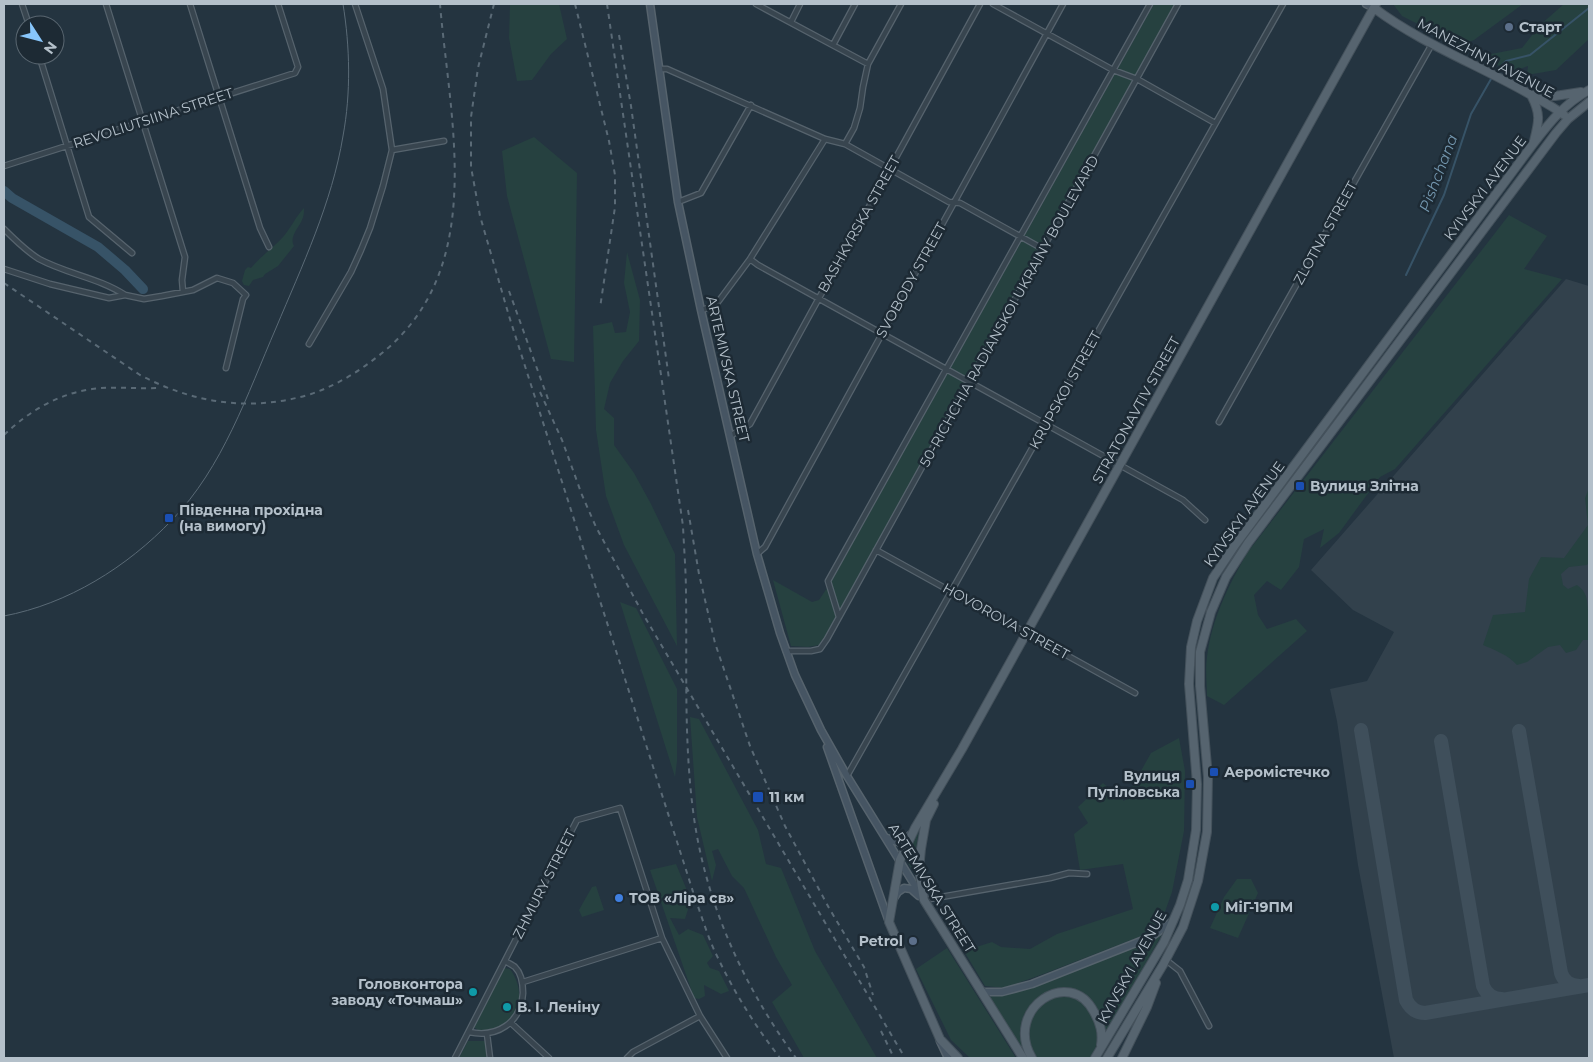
<svg xmlns="http://www.w3.org/2000/svg" width="1593" height="1062" viewBox="0 0 1593 1062" font-family="Montserrat,sans-serif">
	<style>
		.airport { fill: #32414c }
		.green { fill: #264140 }
		.lines { fill: none; stroke-linecap: round; stroke-linejoin: round }
		.stream { stroke: #375367; stroke-width: 2 }
		.river { stroke: #375367; stroke-width: 10 }
		.taxiway { stroke: #3f4f5b; stroke-width: 14 }
		.street-casing { stroke: #56636d; stroke-width: 7 }
		.secondary-casing { stroke: #56636d; stroke-width: 9 }
		.primary-casing { stroke: #44515b; stroke-width: 10 }
		.street { stroke: #38454f; stroke-width: 4.5 }
		.secondary { stroke: #465563; stroke-width: 6 }
		.primary { stroke: #56646f; stroke-width: 8 }
		.tram { stroke: #5a6a76; stroke-width: 1 }
		.rail { stroke: #5a6a76; stroke-width: 2; stroke-dasharray: 5 5; stroke-linecap: butt }
		.service-dot { fill: #5c6f8a; stroke: #1d2a34; stroke-width: 2 }
		.transit-dot { fill: #1a4fb4; stroke: #1d2a34; stroke-width: 2 }
		.shop-dot { fill: #3f7fe0; stroke: #1d2a34; stroke-width: 2 }
		.culture-dot { fill: #0f9aa8; stroke: #1d2a34; stroke-width: 2 }
		.labels { text-anchor: middle; dominant-baseline: central; stroke-width: 5; stroke-linejoin: round; paint-order: stroke }
		.poi-label { font-size: 14px; font-weight: bold; fill: #b4c0ca; stroke: #1d2a34; text-anchor: start }
		.street-label { font-size: 14px; fill: #b4c0ca; stroke: #1d2a34 }
		.water-label { font-size: 15px; font-style: italic; fill: #7396ae; stroke: #1d2a34 }
	</style>
	<rect width="100%" height="100%" fill="#243440"/>
	<path class="airport" d="M1566,279l23,7v772h-195l-36,-193 -21,-144 -7,-32 37,-8 27,-49 -41,-22 -42,-40z"/>
	<path class="green" d="M510,4h49l8,35 -16,15 -19,26 -15,1 -8,-43z
		M1154,4h23l-352,633 -6,8 -11,2 -17,-1 -18,-66 39,22 7,-2 12,-18z
		M1393,4h130l-49,36 -14,5 -58,-29z
		M1564,4h25v35l-33,31 -29,5 1,-9 -16,6 -23,-11 2,-7 31,-6 17,-22z
		M534,137l43,36 -3,189 -23,-3 -44,-163 -5,-45z
		M304,208c0,4 0,8 -2,12 -4,9 -13,17 -8,26l-16,20 -13,8 -2,3 -10,3 -4,6 -5,-1 -2,-4 3,-11 3,-3 3,1c10,-12 22,-20 32,-31 8,-9 13,-21 21,-29z
		M1509,215l38,21 -23,33 38,10 -167,190 -15,8 -41,56 -19,15 4,-19 -20,10 -5,28 -18,23 -14,-9 -13,14 4,20 9,14 29,-10 11,12 -83,74 -17,-9c0,-12 -2,-26 0,-39 5,-39 21,-70 40,-104z
		M627,252l13,48 -1,41 -16,20 -13,22 -6,26 10,9v27l20,28 17,31 24,50 2,92 -53,-101 -18,-49 -10,-66 -3,-104 19,-4 3,11 11,-1 4,-20 -6,-29z
		M1589,488v74l-2,3 -18,2 -8,7 2,11 5,4 9,-4c10,7 10,14 11,25l1,-2v32h-6l-7,10 -10,3 -6,-8 -12,2 -21,15 -10,3c-9,-10 -22,-15 -34,-20l10,-30 32,-3 4,-33 12,-22 23,1 24,-33 -3,-27z
		M620,602l16,6 41,81v72l-2,16z
		M690,717l9,2 59,111 8,34 15,4 34,83 62,107h-73l-32,-56 20,-17 -16,-28 -32,-69 -12,-12 -14,-27 -6,2 4,14 -4,16 -15,-64z
		M1179,738l6,33 -1,60 -12,61 -10,28 -23,17 -93,36 -42,15 -19,-2 -21,-35 28,-9 9,5 29,2 27,-15 76,-25 -10,-45 -43,6 -6,-36 14,-11 -10,-16 25,-24 21,18 27,-48z
		M919,829l-5,32 2,15 -12,-19z
		M676,864l15,36 -6,19 -15,-1 9,17 9,-6 15,6 10,21 -6,7 3,5 9,3 10,20 -8,3 -17,-9 1,11 -6,3 -5,-1 -44,-128z
		M1237,879h14l7,14 -20,45 -28,-10 14,-31z
		M596,886l8,24 -22,7 -3,-7 13,-23z
		M1165,929l-61,109c-1,-84 -108,-47 -78,15l-1,1 -37,-57 27,-5 136,-53z
		M947,948l69,110h-46l-19,-18 -35,-71z
		M504,968l6,1c21,29 4,62 -31,62l-5,-4z
		M1062,995c7,0 13,1 19,5 11,8 19,27 17,40 -1,7 -5,12 -8,18h-53c-17,-29 -7,-54 25,-63z
		M468,1041h17l2,17h-28z"/>
	<g class="lines">
		<path class="stream" d="M1496,71l10,-10 24,-6 59,-47
			M1406,275l38,-80 27,-81 20,-35"/>
		<path class="river" d="M4,191l8,7 86,49 27,23 18,19"/>
		<path class="taxiway" d="M1361,730l45,270c4,8 10,13 19,13l164,-28
			M1519,731l42,242c3,9 9,12 18,13
			M1441,741l42,245c4,9 10,13 19,13"/>
		<g class="street-casing">
			<path id="street" d="M22,4l7,21
				M106,4l79,253 -3,23 1,12
				M190,4l70,224 9,19
				M756,4l112,60
				M993,4l120,66 24,9 78,44
				M791,22l9,-18
				M833,45l22,-41
				M39,55l50,162 43,36
				M659,69h8l158,70 20,5 104,58 11,1 83,46
				M845,144l9,-16 6,-20 3,-21 5,-23 33,-60
				M392,150l52,-9
				M4,166l291,-93 3,-6 -20,-63
				M678,202l23,-9 50,-88
				M4,229c11,11 22,22 35,30 28,15 60,19 86,36
				M750,259l8,6 425,235 22,20
				M4,269l46,15 59,14 16,-3 19,4 18,-3 31,-6 24,-12 16,5 13,12 -3,4 -17,69
				M701,310l14,-4 9,-12 26,-35 75,-120
				M309,344l42,-72 10,-22 9,-22 13,-42 9,-36 -9,-61 -28,-85
				M1219,422l213,-378
				M730,436l20,-12 230,-420
				M876,550l259,143
				M757,554l8,-7 298,-543
				M839,617l-11,-36 322,-577
				M786,651h25l9,-2 7,-10 351,-635
				M847,776l436,-772
				M924,900l126,-22 19,-5 18,1
				M1166,960l14,11 29,55
				M523,982l139,-44
				M511,1023l38,35
				M469,1032c28,6 52,-9 54,-39 0,-9 -1,-19 -8,-26 -2,-2 -7,-4 -10,-6
				M487,1034l3,24
				M455,1058l122,-238 43,-12 42,130 38,78 27,42
				M627,1058l6,-6 67,-36"/>
		</g>
		<g class="secondary-casing">
			<path id="secondary" d="M650,4l28,198 23,108 56,244 23,79 15,42 26,55 26,46 75,121
				M1366,4l8,4
				M827,747l62,175
				M887,838c10,5 16,7 23,-3
				M894,898l4,-6 6,-4 7,1 8,7
				M982,992h20l30,-8 119,-47 22,-16
				M940,1041l8,17"/>
		</g>
		<g class="primary-casing">
			<path id="primary" d="M1374,8c48,36 105,57 157,87 11,6 23,12 33,20
				M1531,95c10,19 8,26 3,46
				M1533,95l22,1 26,-4
				M934,804l-8,16 -5,29 -2,20 5,31 99,158
				M958,1058l-18,-19 -51,-117 11,-62 15,-32 47,-79 414,-745
				M1032,1058c-29,-49 38,-93 62,-46 6,11 9,20 7,33
				M1095,1058l69,-116 16,-37 8,-25 8,-50 1,-46 -8,-100 2,-37 6,-26 16,-43 22,-33 298,-401c17,-22 31,-40 56,-54
				M1107,1058l56,-93 20,-38 15,-46 9,-49 1,-55 -8,-91v-34l11,-40 15,-35 22,-34 308,-410 12,-14 21,-17
				M1122,1058l25,-51 9,-24"/>
		</g>
		<use href="#street" class="street"/>
		<use href="#secondary" class="secondary"/>
		<use href="#primary" class="primary"/>
		<path class="tram" d="M4,616c64,-12 123,-49 168,-96 51,-53 75,-125 104,-192 26,-62 56,-125 67,-192 8,-43 7,-89 0,-132"/>
		<path class="rail" d="M494,4l-16,64 -7,49v50l9,49 29,100 186,582c7,19 13,40 22,58 17,36 38,70 63,102
			M575,4l34,137 6,34v32l-15,101
			M607,4l76,522c1,23 3,46 3,68 1,70 -2,139 6,208 10,93 49,181 104,256
			M619,35l12,71 38,273
			M4,283l136,92c55,29 112,37 171,19 24,-8 47,-22 66,-37 112,-85 73,-234 63,-353
			M509,291l39,108
			M540,392l22,48 20,55 14,32 47,87 262,444
			M4,435c25,-24 54,-41 88,-46 22,-3 45,0 67,-1
			M688,510l11,64 16,69 35,103 35,80 44,82 35,59 9,28
			M881,1031l13,27"/>
	</g>
	<g class="service-dot">
		<circle cx="1509" cy="27" r="5"/>
		<circle cx="913" cy="941" r="5"/>
	</g>
	<g class="transit-dot">
		<rect x="1295" y="481" width="10" height="10" rx="2.5"/>
		<rect x="164" y="513" width="10" height="10" rx="2.5"/>
		<rect x="1209" y="767" width="10" height="10" rx="2.5"/>
		<rect x="1185" y="779" width="10" height="10" rx="2.5"/>
		<rect x="752" y="791" width="12" height="12" rx="2.5"/>
	</g>
	<circle class="shop-dot" cx="619" cy="898" r="5"/>
	<g class="culture-dot">
		<circle cx="1215" cy="907" r="5"/>
		<circle cx="473" cy="992" r="5"/>
		<circle cx="507" cy="1007" r="5"/>
	</g>
	<g class="labels">
		<g class="poi-label">
			<text x="1519" y="27">Старт</text>
			<text x="1310" y="486">Вулиця Злітна</text>
			<text x="179" y="510">Південна прохідна<tspan x="179" dy="16">(на вимогу)</tspan></text>
			<text x="1224" y="772">Аеромістечко</text>
			<text x="1180" y="776" text-anchor="end">Вулиця<tspan x="1180" dy="16">Путіловська</tspan></text>
			<text x="769" y="797">11 км</text>
			<text x="629" y="898">ТОВ «Ліра св»</text>
			<text x="1225" y="907">МіГ-19ПМ</text>
			<text x="903" y="941" text-anchor="end">Petrol</text>
			<text x="463" y="984" text-anchor="end">Головконтора<tspan x="463" dy="16">заводу «Точмаш»</tspan></text>
			<text x="517" y="1007">В. І. Леніну</text>
		</g>
		<g class="street-label">
			<text transform="translate(1486 58) rotate(28)">MANEZHNYI AVENUE</text>
			<text transform="translate(153 118) rotate(-18)">REVOLIUTSIINA STREET</text>
			<text transform="translate(1485 188) rotate(-53)">KYIVSKYI AVENUE</text>
			<text transform="translate(859 224) rotate(-61)">BASHKYRSKA STREET</text>
			<text transform="translate(1325 233) rotate(-61)">ZLOTNA STREET</text>
			<text transform="translate(911 280) rotate(-61)">SVOBODY STREET</text>
			<text transform="translate(1009 311) rotate(-61)">50-RICHCHIA RADIANSKOI UKRAINY BOULEVARD</text>
			<text transform="translate(728 369) rotate(77)">ARTEMIVSKA STREET</text>
			<text transform="translate(1065 390) rotate(-61)">KRUPSKOI STREET</text>
			<text transform="translate(1136 410) rotate(-61)">STRATONAVTIV STREET</text>
			<text transform="translate(1244 514) rotate(-54)">KYIVSKYI AVENUE</text>
			<text transform="translate(1006 621) rotate(29)">HOVOROVA STREET</text>
			<text transform="translate(544 884) rotate(-63)">ZHMURY STREET</text>
			<text transform="translate(932 888) rotate(58)">ARTEMIVSKA STREET</text>
			<text transform="translate(1132 967) rotate(-61)">KYIVSKYI AVENUE</text>
		</g>
		<g class="water-label">
			<text transform="translate(1438 173) rotate(-69)">Pishchana</text>
		</g>
	</g>
	<rect width="1593" height="1062" fill="none" stroke="#b4c0ca" stroke-width="10"/>
	<g transform="translate(40 40) rotate(126)"><circle r="24" fill="#1d2a34" stroke="#596670"/>
	<path d="M0-4L9 19L0 12L-9 19Z" fill="#88c6fb"/>
	<text y="-8" font-size="14" font-weight="bold" text-anchor="middle" fill="#b4c0ca">N</text>
	</g>
</svg>
